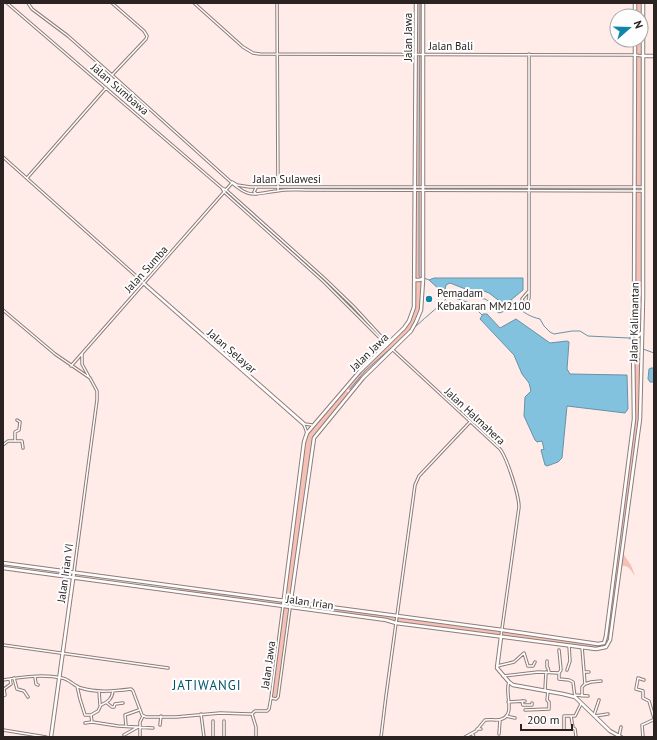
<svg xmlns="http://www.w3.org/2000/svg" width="657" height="740" viewBox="0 0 657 740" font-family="'PT Sans',sans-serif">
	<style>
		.green { fill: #f5c1b6 }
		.water { fill: #83c2de; stroke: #6892a6 }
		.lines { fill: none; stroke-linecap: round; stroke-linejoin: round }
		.stream { stroke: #6892a6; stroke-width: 1 }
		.street-casing { stroke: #8d7c78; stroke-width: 3.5 }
		.secondary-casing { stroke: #8d7c78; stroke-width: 4.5 }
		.street { stroke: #fff; stroke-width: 1.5 }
		.secondary { stroke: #fff; stroke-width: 2.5 }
		.poi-dot { fill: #0f85aa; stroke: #fefefe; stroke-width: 1.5 }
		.labels { text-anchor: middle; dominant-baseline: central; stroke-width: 4; stroke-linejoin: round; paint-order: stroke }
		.street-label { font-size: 11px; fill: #2a2322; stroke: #fefefe }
		.poi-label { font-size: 11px; fill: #2a2322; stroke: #fefefe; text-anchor: start }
		.quarter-label { font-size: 13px; letter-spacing: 1px; fill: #00536c; stroke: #fefefe }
	</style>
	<rect width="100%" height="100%" fill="#ffece8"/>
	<path class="green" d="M416,3h7v184h-8z
		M635,3h8v184h-8v-147h6v-24h-6z
		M415,191h8v88l-2,31 -7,17 -51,51 -12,14 -5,-5 60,-62 8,-18z
		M635,191h8l-3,228 -18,133 9,13 4,11c-4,-5 -7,-13 -15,-9l-10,73 -4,2 -1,-1 29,-222 -1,-74 -2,-13 2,-5z
		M344,389l6,5 -34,40 -25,168 309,43v3l-68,-7 -242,-34 -13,92 -6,-1 12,-92 -105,-14 1,-6 105,15 21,-164z"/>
	<path class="water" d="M434,278h89v12l-12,10 -9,3 -13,-10 -5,-2 -16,-1 -18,-7 -4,2 -1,5 -4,1 -12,-11z
		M483,314h4l13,14 16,-9 34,24 17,-2 2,1 -2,27 3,5 56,1h1l1,34 -3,4 -58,-7 -5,52 -4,4 -11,4 -2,-1 -4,-15 3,-1 -2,-8 -5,1 -2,-2 -11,-24 1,-19 6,-6 -2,-8 -7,-9 -8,-19 -34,-36z
		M651,368h3v14h-4l-2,-3 1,-10z"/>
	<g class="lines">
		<path class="stream" d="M419,187l1,-184
			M419,190v86l1,1
			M424,278l5,2
			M449,296l21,7 12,12
			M511,300l4,5
			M415,327c13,-12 26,-22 38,-35l14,4 18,3 7,4 2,6 5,4 6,-2 11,-6c7,8 15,12 24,14l4,7 6,6 4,2 18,-3h8l8,5 41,2 2,2
			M633,343l7,5
			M643,349l11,4
			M350,389l15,-18 43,-38"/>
		<g class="street-casing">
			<path id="street" d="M7,3l215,185 2,4 99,89 64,64
				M28,3l4,6 36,27 44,39
				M112,3l32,28 3,5 -1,3 -34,36 120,108c20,17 23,10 45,8 9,-2 19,-1 29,-1l336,1
				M194,3l49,44 10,6 7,1 375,1 8,1
				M277,3l1,187
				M3,157l141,126
				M27,178l79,-90
				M232,182l5,3 13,2h393
				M222,188l4,2 99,89 28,27 35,38
				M256,188l-2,4 3,2
				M145,285l-1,-2 161,141 7,1
				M146,286l158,139 3,8
				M528,292l-6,7 2,5 4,-2 1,-5v-243
				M3,310l52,44 35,24 7,13v9l-23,172
				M393,350l107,99c7,9 19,46 19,58l-18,129
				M82,354v10l7,13
				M71,366l161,-183
				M15,440v-8l4,-2 1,-8 -3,-2
				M3,445l5,-4h14l1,7
				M3,645l165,23
				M559,650l2,20 -2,3
				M547,661v6l1,1 1,4
				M497,666l17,-4 10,-9 4,13h5l2,-4
				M567,670l3,-9 -1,-15
				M585,672h4
				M503,676l35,-4 21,1v6l10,1 4,2 2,15
				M35,677l1,7 2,1
				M14,678l3,11 7,2 4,6
				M3,680c19,-3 40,-6 59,-2 7,1 12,8 19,10 16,5 34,3 50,1l2,2 9,24 4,2h30l44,-4 29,1h3l3,-3h12l2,-2 2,-11 12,-92
				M585,684l6,-2 10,-1
				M77,686l3,13 5,16h6l1,7 26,4 35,2
				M545,690l1,-18
				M99,691l1,14
				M575,695l13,1
				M3,696l2,-1 -1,-6 7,-5 -1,-5
				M582,696v-9l3,-3 -3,-37
				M271,698l5,1 2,-2 12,-89
				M522,701l1,4h9v-2
				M508,702l17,-1
				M107,703l5,4h2l1,-3 8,-1
				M525,710l24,-1v-7l-2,-2 1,-9
				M201,714l3,23
				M252,714l4,13v10
				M91,715l7,-4 3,-6c7,-3 11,-6 12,-14
				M594,715l5,-15
				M506,716l9,2
				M595,716l13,-2
				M213,721v16
				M85,723l7,-1
				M126,725l-1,-10 14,-5
				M160,725l1,-9
				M477,729h4
				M564,729v-13h7
				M3,730l43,7
				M472,733l2,4
				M499,734l1,-14
				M124,735l14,-8
				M619,736l2,-9
				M140,737v-15l3,-6
				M224,737v-16
				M381,737l5,-41 29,-211 4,-9 51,-54
				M465,737l11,-6 9,-11c6,-1 12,1 17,-1 14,-5 2,-27 7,-37
				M576,737l-1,-8 -2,-1 -2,-12h4l6,-12
				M643,737l-1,-12 11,-5 1,-2 -5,-17 -6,-3v-7l-7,-2 2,-11 6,2"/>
		</g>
		<g class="secondary-casing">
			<path id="secondary" d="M635,16v-13
				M643,56h11
				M415,280h4l4,-1
				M632,334l5,3 4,-4
				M3,563l499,67 96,14 6,-1 2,-7 28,-217 -1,-74 -2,-13 2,-8 1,-16 1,-268
				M3,568l383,52 10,3 200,26 10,-2 4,-7 30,-221 3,-120v-296
				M283,606l21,-164 3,-9 53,-62 44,-43 5,-7 5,-14 2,-304
				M290,607l24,-169 49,-60 48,-47 5,-9 5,-12 2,-30v-277
				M501,637l-4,31 12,14 4,3 50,9 12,3 35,34 11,6
				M51,737l23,-165"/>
		</g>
		<use href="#street" class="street"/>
		<use href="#secondary" class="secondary"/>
	</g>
	<circle class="poi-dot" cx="429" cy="299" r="4"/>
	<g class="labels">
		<g class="street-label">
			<text transform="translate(408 37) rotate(-90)">Jalan Jawa</text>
			<text x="451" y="46">Jalan Bali</text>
			<text transform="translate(120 89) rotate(41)">Jalan Sumbawa</text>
			<text x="287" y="179">Jalan Sulawesi</text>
			<text transform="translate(146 269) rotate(-48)">Jalan Sumba</text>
			<text transform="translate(634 322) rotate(-89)">Jalan Kalimantan</text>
			<text transform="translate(232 351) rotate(41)">Jalan Selayar</text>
			<text transform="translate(369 352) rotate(-44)">Jalan Jawa</text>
			<text transform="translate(475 416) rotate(43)">Jalan Halmahera</text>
			<text transform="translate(65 573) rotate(-82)">Jalan Irian VI</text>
			<text transform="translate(310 602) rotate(8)">Jalan Irian</text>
			<text transform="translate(268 665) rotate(-82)">Jalan Jawa</text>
		</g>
		<g class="poi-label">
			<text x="437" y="293">Pemadam<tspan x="437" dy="13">Kebakaran MM2100</tspan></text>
		</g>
		<g class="quarter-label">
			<text x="207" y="685">JATIWANGI</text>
		</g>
	</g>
	<rect width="657" height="740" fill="none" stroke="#2a2322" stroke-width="8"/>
	<g transform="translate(629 28) rotate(70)"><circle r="19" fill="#fefefe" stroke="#a9a6a6"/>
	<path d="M0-3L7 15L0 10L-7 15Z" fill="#0f85aa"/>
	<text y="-6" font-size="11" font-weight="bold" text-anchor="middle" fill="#2a2322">N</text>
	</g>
	<path d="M521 724v6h51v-6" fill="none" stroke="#2a2322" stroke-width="2"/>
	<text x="527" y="724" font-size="12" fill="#2a2322" stroke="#fefefe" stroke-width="3" paint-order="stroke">200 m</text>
</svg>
